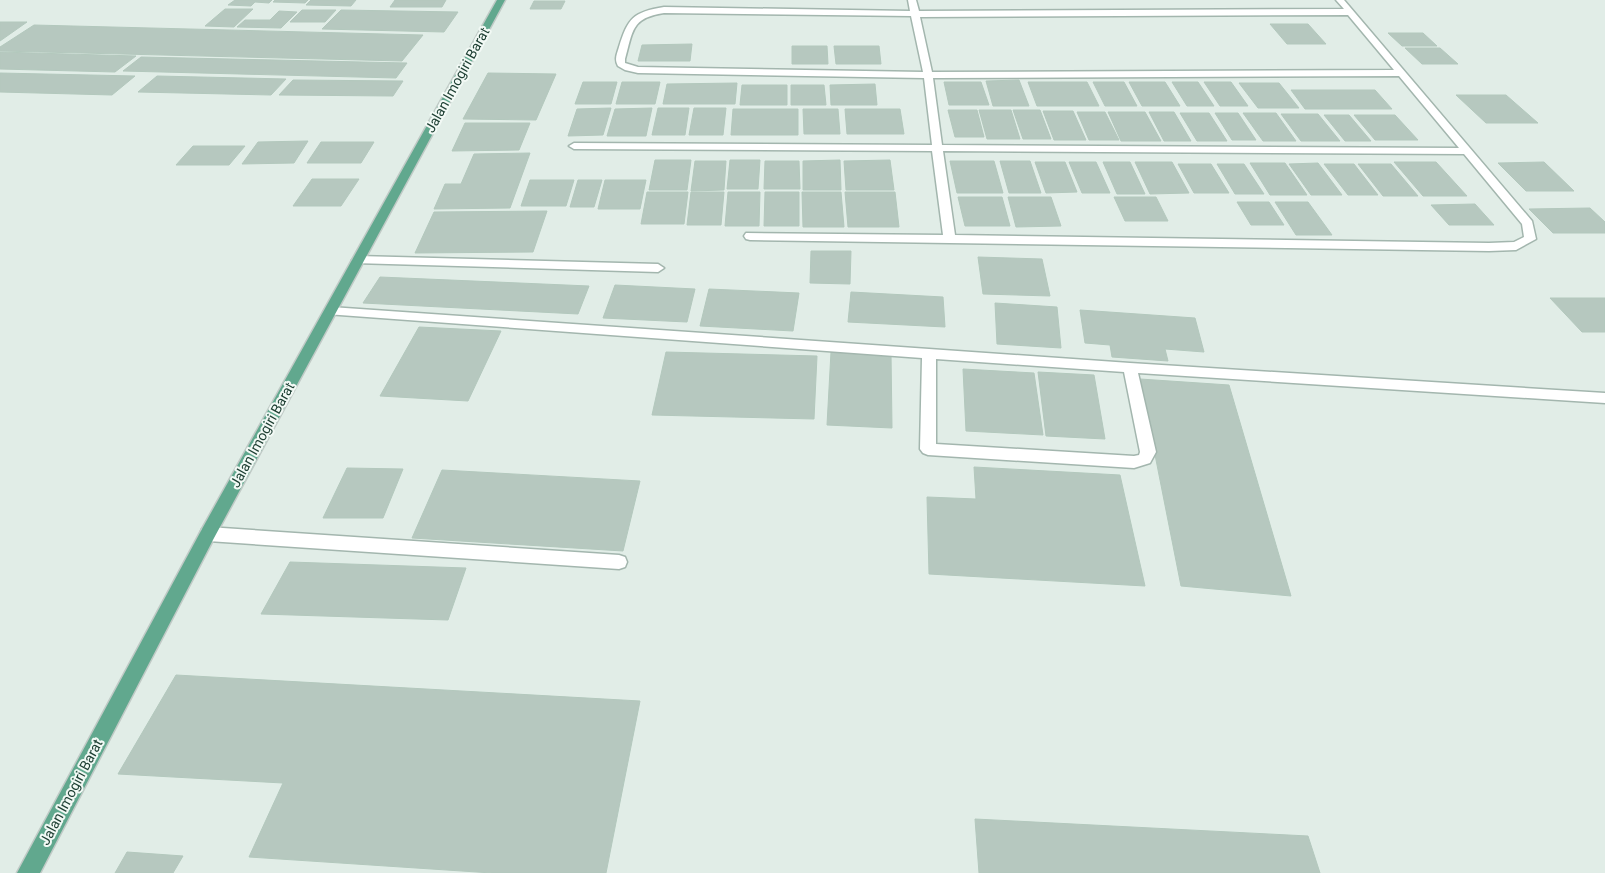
<svg xmlns="http://www.w3.org/2000/svg" width="1605" height="873" viewBox="0 0 1605 873" font-family="Roboto,sans-serif">
	<style>
		.building { fill: #b6c8bf; stroke: #b3c8bd }
		.lines { fill: none; stroke-linecap: round; stroke-linejoin: round }
		.minor-casing { stroke: #a3b6ae; stroke-width: 3 }
		.major-casing { stroke: #c0cac6; stroke-width: 3 }
		.minor { fill: #fff; fill-rule: evenodd }
		.major { fill: #61a88e; fill-rule: evenodd }
		.labels { text-anchor: middle; dominant-baseline: central; stroke-width: 4; stroke-linejoin: round; paint-order: stroke }
		.street-label { font-size: 14px; fill: #1f4034; stroke: #f2f9f5 }
	</style>
	<rect width="100%" height="100%" fill="#e1ede7"/>
	<path class="building" d="M235,0h37l-3,3 -14,-1 -4,4 -23,-1z
		M275,0h33l-3,3 -32,-1z
		M311,0h45l-5,6 -45,-1z
		M395,0h51l-4,7h-52z
		M534,1h31l-4,8h-31z
		M225,9h28l-19,18 -29,-1z
		M302,10h34l-11,12h-35z
		M341,10l117,2 -14,20 -122,-3z
		M279,11l18,1 -16,16 -44,-1 8,-7h25z
		M0,22h27l-27,19z
		M1270,24h38l18,20h-39z
		M34,25l389,10 -21,26 -402,-10v-4z
		M1388,33h35l14,13h-35z
		M692,44l-2,17h-52l4,-16z
		M792,46h35l1,18h-36z
		M834,46h45l2,18h-45z
		M1405,48h35l18,16h-36z
		M0,52l136,4 -21,16 -115,-3z
		M141,57l266,6 -11,15 -273,-7z
		M0,73l135,3 -23,19 -112,-3z
		M488,73l68,1 -20,46 -73,-1z
		M157,76l129,3 -15,16 -133,-3z
		M293,80l110,1 -10,15 -114,-1z
		M1019,80l10,26h-36l-7,-25z
		M583,82h34l-6,22h-36z
		M622,82h38l-5,22h-39z
		M944,82h37l8,23h-40z
		M1028,82h59l12,24h-62z
		M1093,82h31l13,24h-32z
		M1129,82h36l15,24h-38z
		M1172,82h26l16,24h-27z
		M1204,82h27l17,24h-28z
		M737,83l-2,21h-72l4,-20z
		M1239,83h40l20,25h-41z
		M875,84l2,21h-46l-1,-20z
		M742,85h45v20h-47z
		M791,85h33l2,20h-35z
		M1291,90h84l17,19h-87z
		M1456,95h50l32,28h-52z
		M611,108l-8,27 -35,1 9,-27z
		M652,108l-6,28h-39l8,-27z
		M658,108h31l-4,27h-33z
		M694,108h32l-3,27h-34z
		M733,109h65v26h-67z
		M803,109h35l2,25h-36z
		M845,109h55l4,25h-57z
		M948,110h29l7,27h-29z
		M979,110h32l9,29h-33z
		M1013,110h27l11,29h-28z
		M1043,111h30l13,29h-32z
		M1077,112h28l14,28h-30z
		M1108,112h37l16,29h-40z
		M1149,112h25l17,29h-27z
		M1180,113h29l18,28h-30z
		M1215,113h23l18,27h-24z
		M1243,113h33l20,28h-33z
		M1281,114h37l22,27h-39z
		M1324,115h25l22,26h-26z
		M1354,115h41l23,25h-43z
		M465,123h65l-11,27 -67,1z
		M308,141l-14,22 -52,1 16,-22z
		M321,142h53l-13,21h-54z
		M193,146h52l-16,19h-53z
		M530,153l-20,55 -76,1 11,-25h16l13,-30z
		M655,160h36l-4,30h-38z
		M730,160h30l-2,29h-31z
		M840,160l1,30h-38v-29z
		M890,160l4,30h-48l-2,-29z
		M695,161h31l-2,29 -33,1z
		M765,161h34l1,28h-36z
		M950,161h44l9,32h-46z
		M1000,161h30l11,32h-32z
		M1035,162h30l12,30 -31,1z
		M1069,162h27l14,31h-28z
		M1103,162h27l15,32h-28z
		M1135,162h37l17,31 -39,1z
		M1394,162h42l31,34h-44z
		M1544,162l30,29h-48l-28,-28z
		M1250,163h35l22,32h-37z
		M1318,163l24,32h-31l-22,-31z
		M1178,164h33l18,29h-35z
		M1217,164h27l20,30h-29z
		M1324,164h30l24,31h-30z
		M1358,164h33l27,32h-35z
		M312,179h47l-18,27h-48z
		M530,180h44l-8,26h-45z
		M578,180h24l-8,27h-24z
		M605,180h41l-6,29h-42z
		M647,192h41l-4,32h-43z
		M691,192h33l-3,33h-34z
		M728,192h32l-1,34h-34z
		M765,192h34v34h-35z
		M802,192h39l3,35h-41z
		M845,192h50l4,35h-51z
		M958,197h44l8,29h-45z
		M1008,197h43l10,29 -45,1z
		M1114,197h42l12,24h-43z
		M1237,202h32l15,23h-33z
		M1275,202h33l24,33h-36z
		M1475,204l19,21h-45l-18,-20z
		M1590,208l15,14v11h-52l-24,-24z
		M547,211l-14,41 -118,1 19,-41z
		M811,251h40l-1,33 -40,-1z
		M978,257l64,2 8,37 -67,-2z
		M380,277l209,9 -11,28 -215,-11z
		M615,285l80,4 -8,33 -84,-4z
		M709,289l90,4 -6,38 -93,-5z
		M851,292l92,5 2,30 -97,-5z
		M1550,298h55v34h-23z
		M995,303l62,4 4,41 -64,-4z
		M1080,310l115,8 9,34 -39,-3 3,12 -56,-4 -2,-12 -25,-2z
		M419,327l82,4 -33,70 -88,-5z
		M666,352l151,4 -3,63 -162,-4z
		M831,352l60,2 1,74 -65,-3z
		M963,369l71,4 9,62 -77,-4z
		M1038,372l56,3 11,64 -59,-3z
		M1140,379l89,6 62,211 -110,-10z
		M974,467l146,8 25,111 -216,-12 -2,-77 49,2z
		M347,468l56,1 -20,49h-60z
		M442,470l198,11 -17,70 -211,-13z
		M290,562l176,6 -18,52 -187,-6z
		M176,675l464,26 -34,172h-114l-243,-16 34,-74 -165,-9z
		M975,819l333,17 12,37h-341z
		M127,852l56,4 -10,17h-58z"/>
	<g class="lines">
		<g class="minor-casing">
			<path id="minor" d="M908,0h8l3,11 425,-2 -8,-9h8l188,221 4,18 -20,11 -27,1 -739,-11 -4,-1 -2,-3 2,-3 197,2 -11,-84 -358,-2 -5,-3 5,-3 358,2 -8,-67 -286,-5 -13,-3 -7,-4c-4,-7 -1,-12 1,-19 9,-29 14,-35 45,-40l246,4zM664,13l247,3 12,56 -285,-5 -13,-4v-4c8,-28 6,-41 39,-46zM1348,15l46,55 -462,2 -12,-55zM1399,76l60,72 -517,-3 -9,-67zM943,151l521,3 58,70 2,13 -10,5 -25,1 -534,-8z
				M358,256l300,8 6,4 -6,4 -304,-9 -2,-3z
				M331,307l799,56 475,30v10l-467,-30 18,79 -6,11 -16,5 -206,-13 -5,-2 -3,-4 2,-91 -596,-44 -2,-3 2,-3zM936,359l188,13 16,80 -1,3 -5,1 -198,-12z
				M208,527l411,28 6,2 2,5 -2,5 -6,2 -411,-28 -6,-2 -2,-5 2,-5z"/>
		</g>
		<g class="major-casing">
			<path id="major" d="M497,0h8l-291,538 -174,335h-23l185,-344z"/>
		</g>
		<use href="#minor" class="minor"/>
		<use href="#major" class="major"/>
	</g>
	<g class="labels">
		<g class="street-label">
			<text transform="translate(457 80) rotate(-61)">Jalan Imogiri Barat</text>
			<text transform="translate(262 435) rotate(-61)">Jalan Imogiri Barat</text>
			<text transform="translate(71 792) rotate(-62)">Jalan Imogiri Barat</text>
		</g>
	</g>
</svg>
